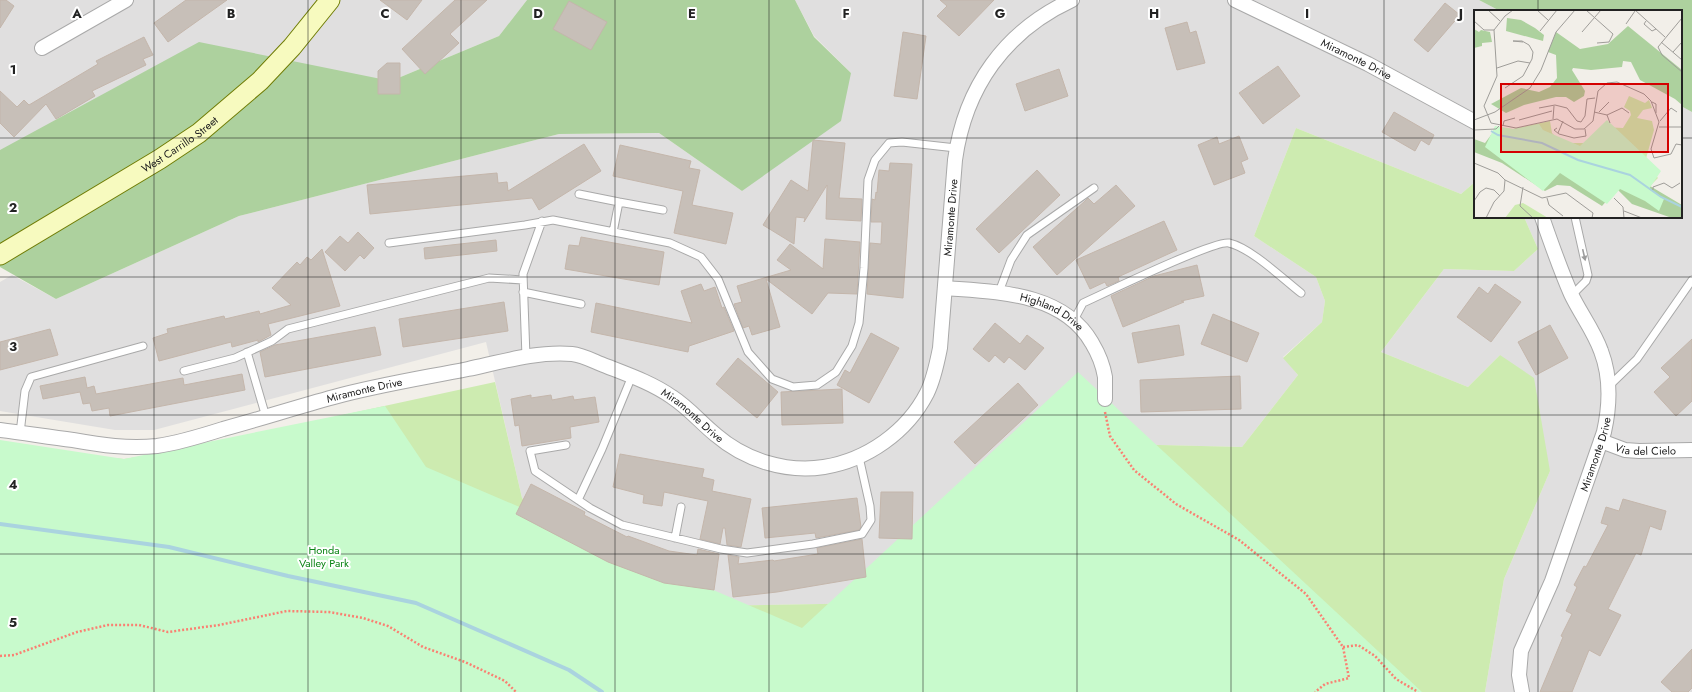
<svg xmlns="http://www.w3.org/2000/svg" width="1692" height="692" viewBox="0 0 1692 692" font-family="Jost,sans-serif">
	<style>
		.residential { fill: #e0dfdf }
		.grass { fill: #cdebb0 }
		.forest { fill: #add19e }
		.park { fill: #c8facc }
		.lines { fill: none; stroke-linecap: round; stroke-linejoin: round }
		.stream { stroke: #aad3df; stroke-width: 4 }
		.building { fill: #c7bfb8; stroke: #c4b6ab }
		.lane-casing { stroke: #a9a9a9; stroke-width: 9 }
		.street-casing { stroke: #a9a9a9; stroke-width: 16 }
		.secondary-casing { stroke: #707d05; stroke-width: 21 }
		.path { stroke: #fa8072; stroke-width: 2.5; stroke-dasharray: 2 2; stroke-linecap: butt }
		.lane { stroke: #fff; stroke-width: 7 }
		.street { stroke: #fff; stroke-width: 14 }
		.secondary { stroke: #f7fabf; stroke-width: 19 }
		.oneway { fill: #9c9c9c }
		.grid { fill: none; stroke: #222; stroke-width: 1; stroke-opacity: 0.55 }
		.labels { text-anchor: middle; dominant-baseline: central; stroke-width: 4; stroke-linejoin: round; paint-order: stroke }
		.street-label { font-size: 11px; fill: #222; stroke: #fff }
		.park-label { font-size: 11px; fill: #0c8416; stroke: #fff }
		.inset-river { fill: none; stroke: #aad3df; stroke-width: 2 }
		.inset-road { fill: none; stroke: #9f9d99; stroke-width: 1 }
		.view { fill: #d40000; fill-opacity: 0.15; stroke: #d40000; stroke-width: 2 }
		.inset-edge { fill: none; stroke: #222; stroke-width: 2 }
		.grid-label { font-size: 13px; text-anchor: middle; font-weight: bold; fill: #222; stroke: #fff; stroke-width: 4; stroke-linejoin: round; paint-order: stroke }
	</style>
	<rect width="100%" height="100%" fill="#f2efe9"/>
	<path class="residential" d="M0,0h527l-28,36 -108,45 -391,69z
		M795,0h684l21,11h-25v171l-14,12 -165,-66 -42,108 62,41 9,24 -3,21 -39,35 15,18 -56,72 -204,-5 -158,161 -167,3 -131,-47 -60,-61 -36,-156 -332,88h-39l-115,-19v-129l12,-7 44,24 183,-83 320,-82 100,-1 83,58 109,-118 -37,-37z
		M1681,106l11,6v580h-207l19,-113 46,-108 -50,-116 -32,32 -87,-35 63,-83 70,2 24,-22 -14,-32h157z"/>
	<path class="grass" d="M1296,128l165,66 14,-12v35h49l14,32 -24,22 -70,-2 -63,83 87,35 32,-32 34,23 16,93 -46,108 -19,113h-913l-572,-244 124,11 52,-8 319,-69 27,116 60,61 131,47 167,-3 158,-161 204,5 56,-72 -15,-17 39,-36 3,-21 -9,-24 -62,-41z"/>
	<path class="forest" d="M527,0h268l19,37 37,36 -10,48 -99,70 -83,-58 -100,1 -320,82 -183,83 -56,-32v-117l199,-108 192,39 108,-45z
		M1479,0h213v112l-11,-6v-95h-181z"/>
	<path class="park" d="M1078,372l344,320h-1422v-252l124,19 261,-53 41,61 376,161z"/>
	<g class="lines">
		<path class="stream" d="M0,524l169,23 119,29 128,27 153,67 33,22"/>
	</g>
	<path class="building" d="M0,0h6l8,6 -14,22z
		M186,0h41l-59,42 -14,-19z
		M380,0h42l-15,20z
		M455,0h32l-37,34 9,9 -34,31 -23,-25z
		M940,0h54l-35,36 -22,-20 10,-10z
		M569,1l38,21 -16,28 -38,-21z
		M1445,3l15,12 -32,37 -14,-12z
		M1187,22l3,11 6,-2 9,32 -28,7 -12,-42z
		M903,32l23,4 -9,63 -23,-3z
		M144,37l9,18 -10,4 3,6 -54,26 3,5 -39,23 -10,-15 -32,33 -14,-14v-32l17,16 7,-7 5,5 69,-41 -2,-3z
		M387,63h13v31h-22v-23z
		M1278,66l22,30 -37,28 -24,-31z
		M1059,69l9,27 -43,15 -9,-27z
		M1394,112l40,23 -5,10 -8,-5 -6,11 -33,-19z
		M1239,136l9,23 -7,3 4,11 -31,12 -16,-40 19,-8 2,7z
		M813,140l32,3 -6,55 23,1 -1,22 -35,-2 1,-34 -23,37 1,-4 -9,-1 -2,27 -31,-19 28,-45 17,11z
		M584,144l17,27 -62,39 -7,-12 -162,16 -3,-29 130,-12 1,10 9,-1 1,9z
		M620,145l71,16 -2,7 11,2 -8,35 41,8 -7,31 -52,-11 9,-42 -70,-15z
		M890,163l22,1 -9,134 -36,-4 3,-51 11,1 1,-22h-11l1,-23 3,1 1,-8 1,1 2,-23 10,1z
		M1037,170l23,25 -61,58 -23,-24z
		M1116,185l19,21 -78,69 -24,-28 52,-46 3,-3 6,6z
		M1164,221l13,29 -59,27 1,4 -12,5 -2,-4 -15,7 -14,-29z
		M358,232l16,16 -10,11 -4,-4 -15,16 -20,-19 15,-16 8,7z
		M581,237l83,15 -5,33 -94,-16 4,-24 10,1z
		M825,239l35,3 -3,52 -29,-1 -16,21 -46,-35 14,48 -28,8 -3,-9 -6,2 -9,-24 8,-2 -5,-16 54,-16 -14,-10 13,-16 33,25z
		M496,240l1,11 -72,8 -1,-11z
		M322,249l18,57 -72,18 3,11 -13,7v-2l-26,7 -1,-5 -72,19 -6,-23 15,-5 -1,-4 57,-13 1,3 34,-8 1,3 31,-9 -19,-17 25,-26 3,3 7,-8 4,3z
		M1197,265l7,31 -23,5 3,1 -61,25 -12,-31 43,-20z
		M701,284l3,7 11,-4 7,21 2,-1 10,24 -45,15 -1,6 -97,-20 5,-29 96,20 -11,-32z
		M1495,284l26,18 -30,40 -34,-25 22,-30 9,7z
		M504,302l4,29 -105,16 -4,-28z
		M1213,314l46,19 -12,29 -46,-18z
		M995,323l25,21 7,-9 17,13 -19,22 -16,-13 -5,6 -9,-8 -6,7 -16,-13z
		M1179,325l5,30 -46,8 -6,-30z
		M1550,325l18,33 -32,17 -18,-33z
		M375,327l6,28 -116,22 -5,-25 15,-7z
		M50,329l8,26 -58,15v-28z
		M871,333l28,15 -30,55 -32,-18 8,-15 5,3z
		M1692,339v62l-16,15 -22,-24 16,-15 -9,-9z
		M738,358l40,34 -21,26 -41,-34z
		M242,374l3,16 -135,26 -1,-8 -17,3 -2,-8 -7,1 -3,-12 -37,7 -3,-13 45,-9 2,11 7,-2 2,8 87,-16 1,7z
		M1240,376l1,33 -100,3 -1,-32z
		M1018,383l20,22 -63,59 -21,-22z
		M842,389l1,34 -61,2 -1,-33z
		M531,395v3l20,-3 1,5 21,-4 1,4 21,-3 4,25 -29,5 1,11 -49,8 -3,-21 -4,1 -4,-27z
		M620,454l84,15 -2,8 12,3 -2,11 39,8 -10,48 -14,-2 -2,-17h-2l-3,16 -20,-5 8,-38 -44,-9 -2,14 -19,-3 1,-8 -31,-8z
		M531,484l54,28 -1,3 43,22 1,-1 41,15 28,4 1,-6 21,5 -5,36 -50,-7 -56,-21 -92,-48z
		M881,492h32l-1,47 -33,-1z
		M857,498l4,29 -2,3 -43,8 -1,-5 -50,5 -3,-30z
		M1623,499l43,12 -5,19 -11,-4 -9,29 -5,-2 -28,56 13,6 -21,41 -11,-6 -17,42h-32l23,-55 -2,-1 11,-22 -6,-3 11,-24 -3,-2 10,-19 2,1 22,-42 -7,-2 5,-16 13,4z
		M862,539l4,38 -89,15 -44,5 -5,-42 11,2 -1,7 35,-4 1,1 44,-7 -1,-6z
		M1692,649v39l-4,4h-16l-11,-10z"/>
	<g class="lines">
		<g class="lane-casing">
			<path id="lane" d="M579,194l40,8
				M613,232l6,-30 44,8
				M389,243l136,-18 28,-5 117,23 31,14 17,22 30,73 24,27 21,8 24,-2 19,-13 16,-26 7,-23 5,-55 4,-88 7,-20 14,-17 13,-1 54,6
				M523,292l58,12
				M999,292l12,-32 16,-25 67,-47
				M1572,295l14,-14 2,-6 -13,-58
				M1074,320l9,-17c22,-10 131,-63 146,-60 22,5 54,36 72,50
				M247,352l19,65
				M526,357l-3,-83 19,-53
				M184,371l51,-13 37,-17 16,-12 201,-51 34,2
				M1609,386l28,-27 55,-79
				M20,433l5,-42 6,-14 112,-31
				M566,445l-36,6 5,20 55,37 32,17 99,24 26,4 66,-9 49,-10 9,-14 -1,-14 -11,-49
				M578,500l24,-51 30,-73
				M675,538l6,-31"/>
		</g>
		<g class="street-casing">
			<g id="street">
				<path id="s1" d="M1235,0l133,64 107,58"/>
				<path d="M42,48l84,-48"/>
				<path id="s2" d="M945,288c51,4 118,4 147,55 6,10 11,22 13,34 0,7 0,14 0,22"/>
				<path id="s3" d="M0,430c24,3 49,7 73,10 28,5 55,9 84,6 22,-3 44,-10 66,-17 37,-10 74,-22 111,-32 44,-12 89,-19 134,-28 33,-7 69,-18 104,-15 11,1 23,8 34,12 23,9 46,17 66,31 17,11 29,26 44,38 29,25 70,38 108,32 43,-7 83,-35 103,-74 7,-14 10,-30 13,-45l15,-188c10,-73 50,-129 117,-160"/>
				<path id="s4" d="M1601,441l24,9 14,1 53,-1"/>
				<path id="s5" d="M1522,692l-3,-17 2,-24 31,-70 52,-149c6,-27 7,-55 -3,-81 -7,-20 -21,-38 -30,-57 -11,-25 -20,-51 -29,-77"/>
			</g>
		</g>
		<g class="secondary-casing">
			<g id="secondary">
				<path id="s6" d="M0,255l160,-96 39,-26 61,-52 32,-34 38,-47"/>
			</g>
		</g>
		<path class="path" d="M1105,412l5,24 24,34 42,34 63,36 67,54 37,53 6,31 -24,6 -10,8
			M1343,647l15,-2 17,11 21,23 22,13
			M0,656l14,-1 63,-23 31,-7h31l29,7 51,-7 68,-14 42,1 34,6 25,8 35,21 42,15 40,19 11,11"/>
		<use href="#lane" class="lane"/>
		<use href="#street" class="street"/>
		<use href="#secondary" class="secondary"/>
	</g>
	<defs><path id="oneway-solid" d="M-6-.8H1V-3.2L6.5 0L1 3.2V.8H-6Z"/></defs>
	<use class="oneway" href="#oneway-solid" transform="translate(1584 255) rotate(77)"/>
	<path class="grid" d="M154,0v692M308,0v692M461,0v692M615,0v692M769,0v692M923,0v692M1077,0v692M1231,0v692M1384,0v692M1538,0v11M0,138h1475M1681,138h11M1538,217v475M0,277h1692M0,415h1692M0,554h1692"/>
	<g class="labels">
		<g class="street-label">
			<text stroke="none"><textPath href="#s1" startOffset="135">Miramonte Drive</textPath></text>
			<text stroke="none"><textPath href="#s6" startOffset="211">West Carrillo Street</textPath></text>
			<text stroke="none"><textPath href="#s3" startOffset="1177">Miramonte Drive</textPath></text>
			<text stroke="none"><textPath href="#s2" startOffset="111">Highland Drive</textPath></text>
			<text stroke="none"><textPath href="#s3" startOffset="373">Miramonte Drive</textPath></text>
			<text stroke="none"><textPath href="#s3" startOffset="721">Miramonte Drive</textPath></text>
			<text stroke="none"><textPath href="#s4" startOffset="46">Via del Cielo</textPath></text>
			<text stroke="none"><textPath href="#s5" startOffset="252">Miramonte Drive</textPath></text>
		</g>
		<g class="park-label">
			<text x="324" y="550">Honda<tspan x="324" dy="13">Valley Park</tspan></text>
		</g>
	</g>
	<g transform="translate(1474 10)">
		<rect width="208" height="208" fill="#f2efe9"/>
		<path d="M155,86l16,7 4,-3 3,8 -9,2 -6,8 15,3 2,9 -9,32 13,16 -8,8 -150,-58 13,1 37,-8 2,12 6,6 13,4h17l15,-16 20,1 8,-13 -1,-4 -6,-4zM49,193l25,15h-43l10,-13z" fill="#cdebb0"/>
		<path d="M33,8l14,2 14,8 9,7 -1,6 -37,-10zM154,16l54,44v35l-7,-6 -35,-19 -9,-18 -8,-1 -1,6 -31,3 -18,-2 -1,2 13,21 -1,5 -10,6 -8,-5h-10l-32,8 -18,8 -15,-9 30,-16 18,4 11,-5 7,-9 -1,-23 -8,-3 8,-20 24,17 28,-5zM0,19l5,3 2,-2 9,2 2,10 -10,1v3l-8,2zM17,125l159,51 32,19v13h-10l-40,-14 -15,-15 -15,17 -32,-20 -13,-1 -12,6 -43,-28 -28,-11v-13l11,4z" fill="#add19e"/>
		<path d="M133,110l54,51 -12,18 15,10 -5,12 -14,-10 -25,-12 -13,15 -47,-31 -17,18 -58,-44 10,-21 18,3 26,-5 4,6 37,16z" fill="#c8facc"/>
		<path class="inset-river" d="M17,121l7,4 44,8 36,17 52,15 31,22 21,10"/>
		<path class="inset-road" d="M14,0l12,11M39,0l-8,6 -11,14 3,46 -13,30 7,17 25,5 41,-9 18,10h9l9,-8 5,-30 9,-8 10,-1 27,12 7,7 8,21 -8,27 3,9 17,-4 5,-10 6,1M63,0l11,10M112,0l27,24 -4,8 -12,1M161,0l30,27M208,8l-24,29 4,8 20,17M0,11l10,9h10M172,11l-2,3 8,7 4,-2M152,14l9,-13M66,21l17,-21M108,22l19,-22M187,32l21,18M199,42l9,-10M23,58l21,-7 12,2M31,78l18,-12 9,-17 1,-7 -4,-7 -7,-4h-9l10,1M178,92l4,2v9M65,98l16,-3 12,3 10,13 4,1 4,-6 2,-17 8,-1M120,102l13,3 3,8M125,102l10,-10M133,105l15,-7 7,5M79,109l1,-13M0,110l21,-8 35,-24 11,-18 15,-38 19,-22M45,110l33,-9M186,111l11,-13 6,4M29,116l1,-5 11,-3M185,117h23M83,118l-3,2 5,4 15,4 12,-2 -1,-7M0,120l22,-1 3,-3M84,123l5,-12M0,153l24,10 7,7 37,18 24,-5 27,20 -1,5M49,177l-3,19 13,12M179,180v-3l11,-4 8,5 8,-5M73,188l2,7 14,11M140,188l9,9 1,11M0,191l6,-9 6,-4 8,2 6,6M150,201l18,7M12,208l8,-16 10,-11 1,-11"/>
		<path class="view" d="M27,74h167v68h-167z"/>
		<rect width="208" height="208" class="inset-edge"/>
	</g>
	<g class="grid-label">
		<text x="77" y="18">A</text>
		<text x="231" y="18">B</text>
		<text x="385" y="18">C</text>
		<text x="538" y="18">D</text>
		<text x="692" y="18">E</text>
		<text x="846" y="18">F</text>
		<text x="1000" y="18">G</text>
		<text x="1154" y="18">H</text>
		<text x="1307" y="18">I</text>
		<text x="1461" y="18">J</text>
		<text x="13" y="74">1</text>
		<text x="13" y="212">2</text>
		<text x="13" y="351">3</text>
		<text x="13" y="489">4</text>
		<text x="13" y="627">5</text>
	</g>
</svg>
